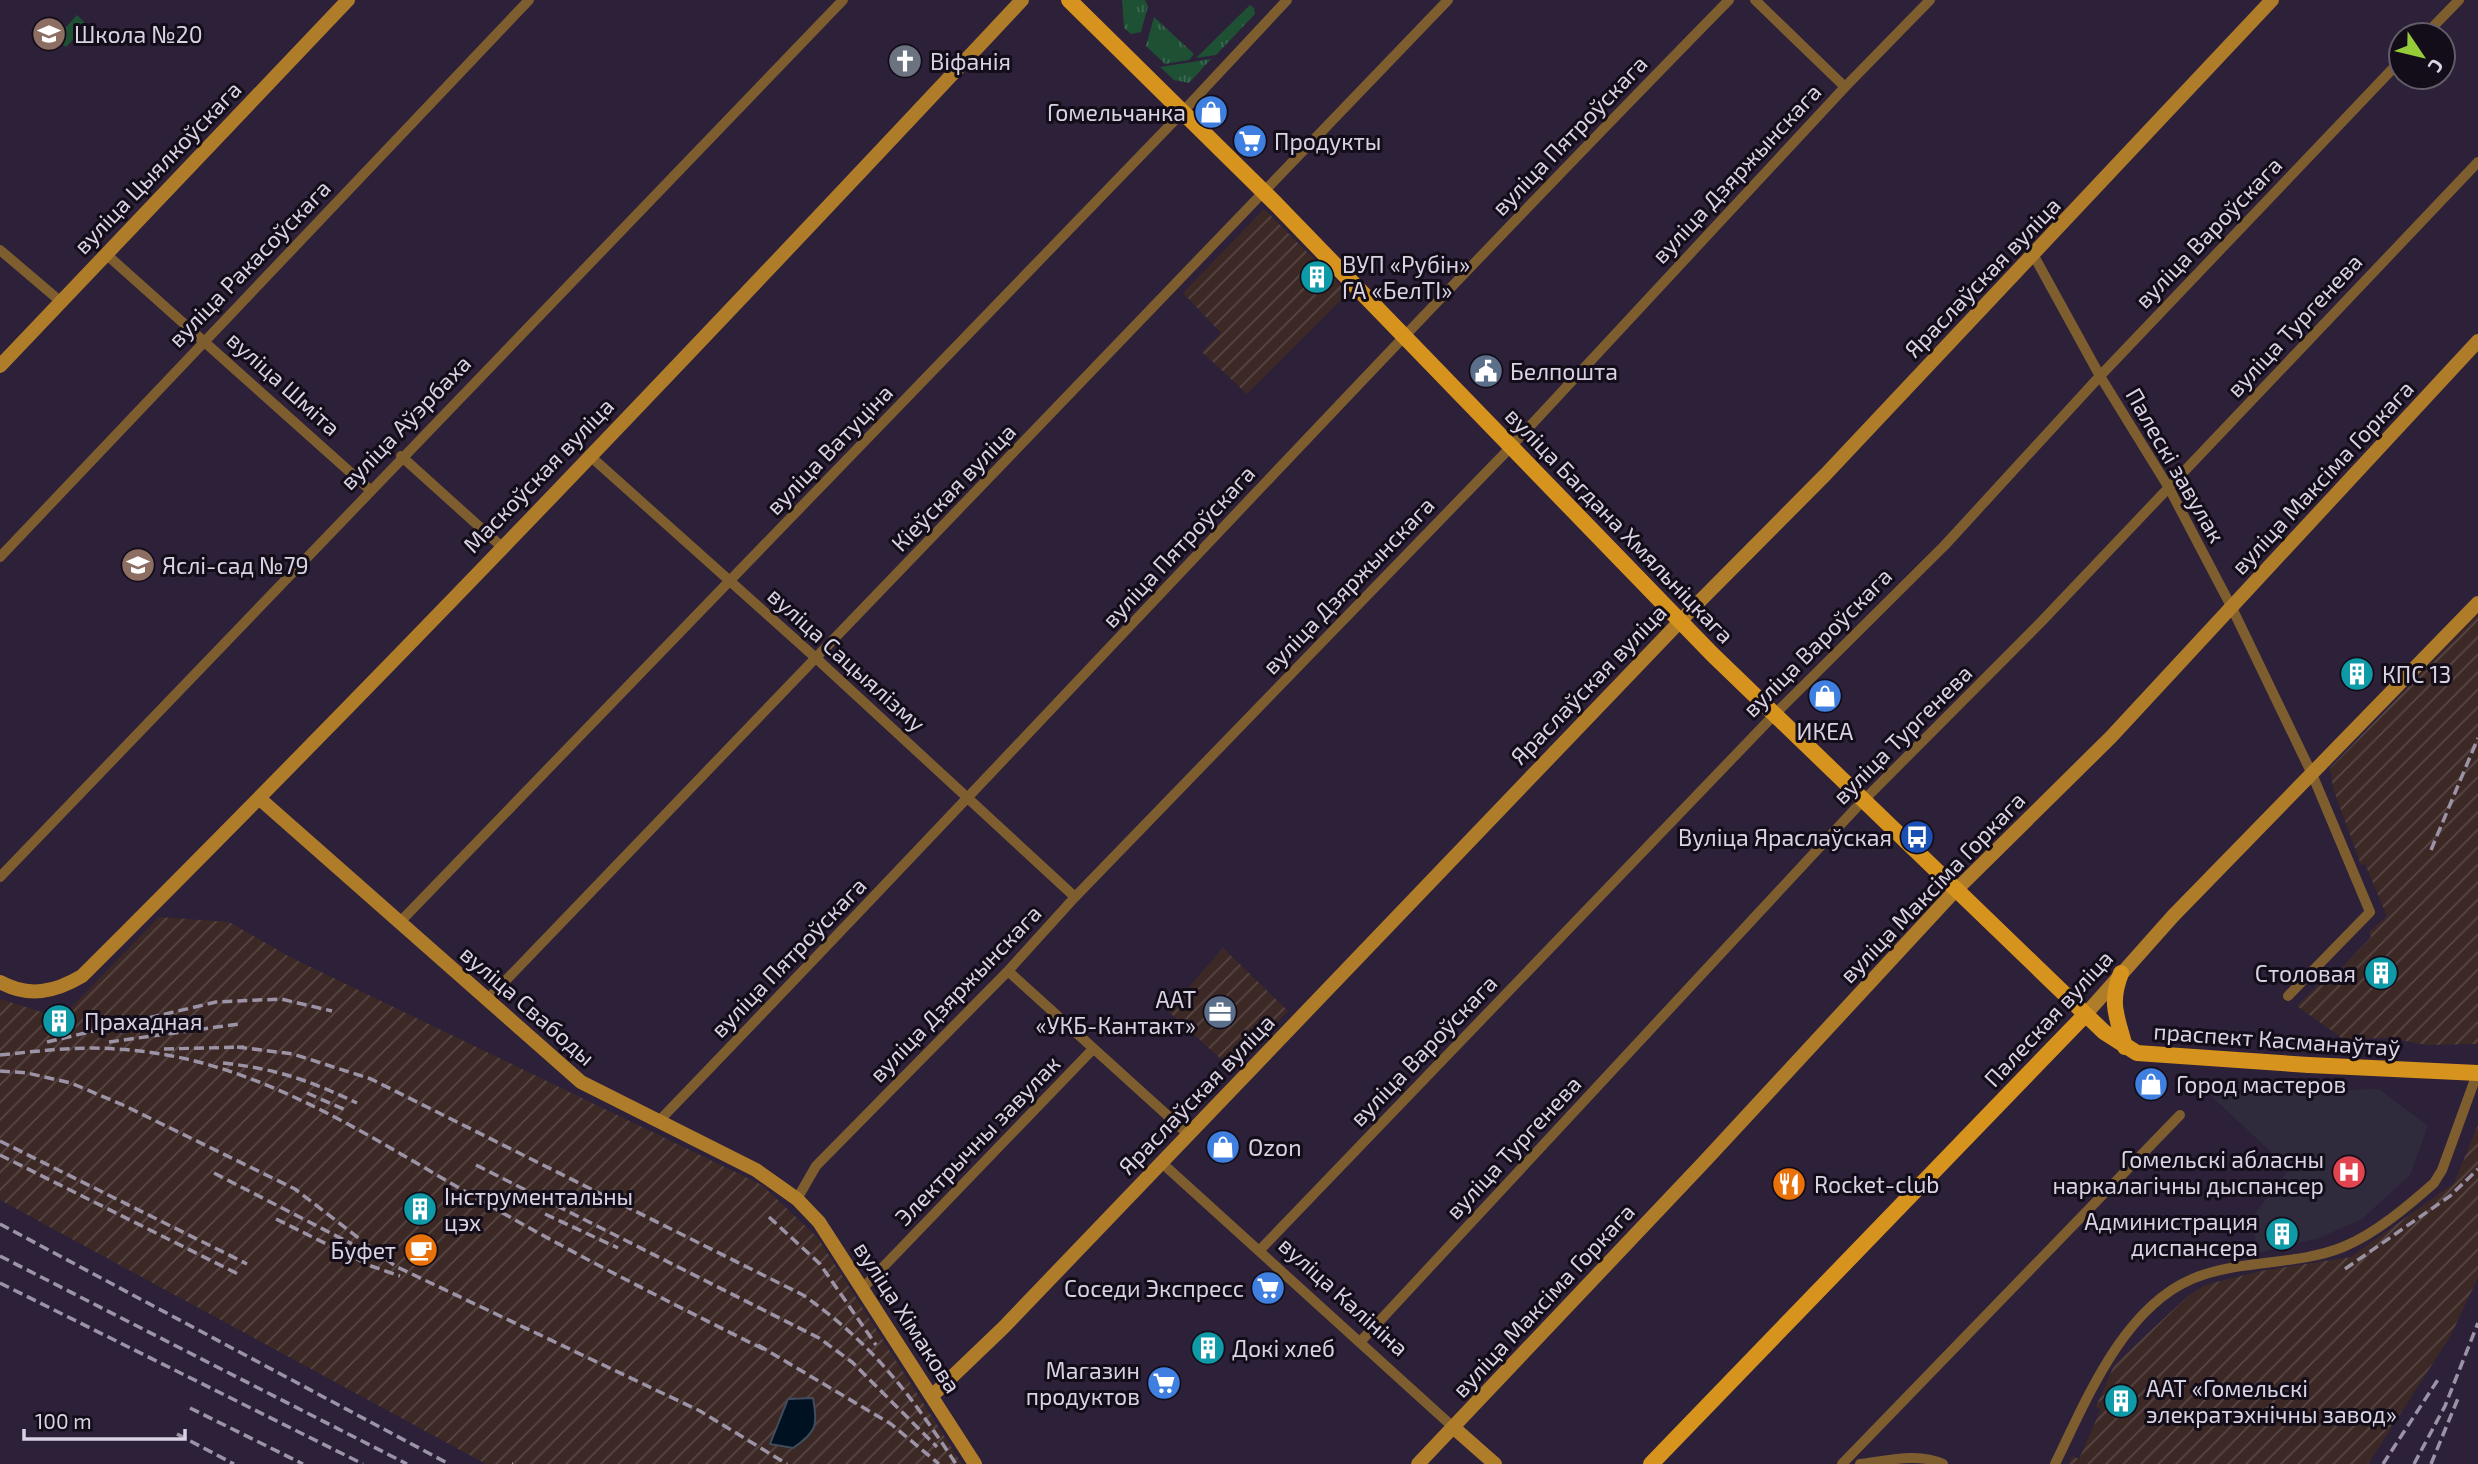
<svg xmlns="http://www.w3.org/2000/svg" width="2478" height="1464" viewBox="0 0 2478 1464" font-family="'Exo 2',sans-serif">
	<style>
		.industrial { fill: url(#industrial-furrows) }
		.medical { fill: #2f2b3c }
		.grass { fill: url(#grass-tufts) }
		.pitch { fill: #1e5134 }
		.water { fill: #001222; stroke: #414c5c; stroke-width: 2 }
		.lines { fill: none; stroke-linecap: round; stroke-linejoin: round }
		.street { stroke: #7e5e2f; stroke-width: 10 }
		.secondary { stroke: #af7c2a; stroke-width: 14 }
		.primary { stroke: #d6931d; stroke-width: 16 }
		.rail { stroke: #9c93a6; stroke-width: 3.5; stroke-dasharray: 10 5; stroke-linecap: butt }
		.primary-bridge { stroke: #d6931d; stroke-width: 16 }
		.labels { text-anchor: middle; dominant-baseline: central; stroke-width: 6; stroke-linejoin: round; paint-order: stroke }
		.poi-label { font-size: 23px; fill: #d9d2e2; stroke: #120d18; text-anchor: start }
		.street-label { font-size: 23px; fill: #d9d2e2; stroke: #120d18 }
	</style>
	<defs>
		<pattern id="industrial-furrows" width="10" height="10" patternUnits="userSpaceOnUse" patternTransform="scale(1.75)"><rect width="10" height="10" fill="#3c2926"/><path d="M-1 1l2-2M0 10L10 0M9 11l2-2" fill="none" stroke="#584745"/></pattern>
		<pattern id="grass-tufts" width="24" height="20" patternUnits="userSpaceOnUse" patternTransform="scale(1.75)"><rect width="24" height="20" fill="#1e5134"/><path d="M3 7l-1-3M5 7V3M7 7l1-3M15 17l-1-3M17 17v-4M19 17l1-3" fill="none" stroke="#3e6951"/></pattern>
	</defs>
	<rect width="100%" height="100%" fill="#2d2039"/>
	<path class="industrial" d="M1264,209l84,84 -101,101 -45,-42 19,-19 -38,-40z
		M2478,614v430l-52,1 -36,-7 -47,1 -46,-33 36,-36 4,3 34,-36 -2,-5 18,-16 -22,-52 -4,1 -28,-77 -3,-20z
		M159,917l70,5 61,35 472,228 56,53 144,226h-476l-486,-264v-201l61,19z
		M1223,948l65,63 -55,59 -65,-59z
		M2478,1125v152l-27,58 -83,129h-299l3,-8 7,3 22,-50 -5,-2 18,-42 74,-69 17,-11 56,-14 90,-14 103,-74z"/>
	<path class="medical" d="M2379,1089l49,37 -18,49 -48,44 -43,19 -61,15 -7,-34 38,-50 -80,-75z"/>
	<path class="grass" d="M1122,0h23l3,6 -7,26 -10,2 -7,-6z
		M1250,5l4,3 1,6 -39,41 -20,3z
		M1154,17l40,37 -5,6 -24,4 -19,-18z
		M1211,59l-22,24 -15,-3 -14,-13z"/>
	<path class="pitch" d="M77,15l10,10 -21,22 -10,-9z"/>
	<path class="water" d="M813,1398c5,27 4,34 -20,50l-23,-4 18,-45z"/>
	<g class="lines">
		<path class="street" d="M1755,0l90,87
			M2425,35l34,-35
			M0,250l60,51
			M106,254l263,235
			M2034,256l66,120 69,112 63,120 80,166 58,138 -82,84
			M589,455l228,204 258,238
			M401,456l101,91
			M0,557l529,-557
			M0,877l843,-877
			M399,923l776,-803 112,-120
			M1008,971l180,163
			M486,1001l962,-1001
			M658,1122c359,-372 709,-753 1071,-1122
			M1162,1163l291,264
			M797,1199l19,-33 192,-195 67,-74 431,-445 339,-365 85,-87
			M1259,1251l516,-537 170,-169 155,-169 301,-316
			M861,1290l232,-241
			M1361,1341l495,-533 186,-187 436,-459
			M1842,1464l338,-349
			M1860,1464c26,-3 58,-12 83,0
			M2055,1464c31,-63 67,-155 137,-185 47,-20 104,-13 151,-32 32,-13 65,-41 91,-64l8,-13 36,-99"/>
		<path class="secondary" d="M0,366l348,-366
			M260,799l321,283 175,88 41,29 22,23 156,242
			M0,982c29,16 55,10 82,-6 320,-319 631,-646 940,-976
			M2085,1015l88,-99 305,-313
			M933,1395l71,-68 685,-715 137,-138 446,-474
			M1453,1427l42,37
			M1418,1464l286,-302 246,-266 161,-159 367,-396"/>
		<path class="primary" d="M1069,0l207,204 436,450 392,378 33,21 172,12
			M2121,973c-12,31 -4,43 4,74
			M1651,1464l434,-449"/>
		<path class="rail" d="M2431,850l47,-112
			M47,1042l169,-40 65,-3 51,12
			M109,1042l130,-18
			M237,1047l56,7 78,25 432,216c70,49 107,99 153,169
			M164,1049l80,-2
			M0,1055c39,-4 77,-9 116,-6 141,7 260,93 378,159 89,51 181,97 273,143
			M223,1063c54,6 85,17 134,40
			M0,1071l27,2 44,10 52,22 172,84 100,77 305,145 87,53
			M307,1093l41,18
			M0,1141l247,123
			M0,1155l240,120
			M476,1165l343,173 33,24 85,85
			M214,1173l138,71
			M545,1214l73,34
			M769,1217l51,47 56,81
			M276,1219l95,47 29,10
			M0,1224l449,240
			M0,1256l407,208
			M2345,1269l105,-73 28,-27
			M0,1283l363,181
			M758,1345l133,79 48,40
			M190,1408l113,56
			M177,1434l57,30
			M512,1464h1
			M2383,1464l56,-86
			M2414,1464l31,-58 33,-83
			M2431,1464l28,-68"/>
		<path class="primary-bridge" d="M2309,1065l169,8"/>
	</g>
	<defs>
		<g id="school-disc" transform="scale(1.75)"><circle r="9.5" fill="#8d6e63" stroke="#120d18"/><path d="M0-5L7-2L0 1L-7-2ZM-4 1L0 2.5L4 1V4Q0 6-4 4Z" fill="#fff"/></g>
		<g id="church-disc" transform="scale(1.75)"><circle r="9.5" fill="#6b7280" stroke="#120d18"/><path d="M-1.2-6h2.4v3.5h3.3v2.4h-3.3V6h-2.4V-.1h-3.3v-2.4h3.3Z" fill="#fff"/></g>
		<g id="shop-disc" transform="scale(1.75)"><circle r="9.5" fill="#3f7fe0" stroke="#120d18"/><path d="M-5-2.5h2.3a2.7 3.5 0 0 1 5.4 0H5L5.5 6h-11ZM-1.5-2.5h3a1.5 2.3 0 0 0-3 0Z" fill="#fff"/></g>
		<g id="supermarket-disc" transform="scale(1.75)"><circle r="9.5" fill="#3f7fe0" stroke="#120d18"/><path d="M-6-5.5h2.5l.6 2H6L4.5 2H-2.5L-4.4-4H-6ZM-1.5 3.2a1.3 1.3 0 1 0 .1 0ZM3 3.2a1.3 1.3 0 1 0 .1 0Z" fill="#fff"/></g>
		<g id="building-disc" transform="scale(1.75)"><circle r="9.5" fill="#0f9aa8" stroke="#120d18"/><path d="M-4-6H4V6H1V3H-1V6H-4ZM-2.5-4.3h1.7v1.8h-1.7ZM.8-4.3h1.7v1.8H.8ZM-2.5-1h1.7V.8h-1.7ZM.8-1h1.7V.8H.8Z" fill="#fff"/></g>
		<g id="civic-disc" transform="scale(1.75)"><circle r="9.5" fill="#5c6f8a" stroke="#120d18"/><path d="M-.6-6.5H3V-4.5H.6V-3L4-1V1h2V6H-6V1h2V-1L-.6-3ZM-1.2 2.5V6h2.4V2.5Z" fill="#fff"/></g>
		<g id="bus-disc" transform="scale(1.75)"><circle r="9.5" fill="#1a4fb4" stroke="#120d18"/><path d="M-5-6H5V4H4V6H2V4H-2V6H-4V4H-5ZM-3.5-4V0h7V-4ZM-3.5 1.2v1.5H-2V1.2ZM2 1.2v1.5H3.5V1.2Z" fill="#fff"/></g>
		<g id="office-disc" transform="scale(1.75)"><circle r="9.5" fill="#5c6f8a" stroke="#120d18"/><path d="M-6-3h4V-5.5h4V-3h4V5H-6ZM-1-4.5V-3h2v-1.5ZM-6 0V1H6V0Z" fill="#fff"/></g>
		<g id="hospital-disc" transform="scale(1.75)"><circle r="9.5" fill="#e0444e" stroke="#120d18"/><path d="M-5-5h3v3.5h4V-5h3V5h-3V1.5h-4V5h-3Z" fill="#fff"/></g>
		<g id="restaurant-disc" transform="scale(1.75)"><circle r="9.5" fill="#e8710a" stroke="#120d18"/><path d="M-5-6h1v4h1v-4h1v4h1v-4h1v5L-1.5 .5V6h-2V.5L-5-1ZM5-6V6H3V1.5H1.5Q1.5-4 5-6Z" fill="#fff"/></g>
		<g id="cafe-disc" transform="scale(1.75)"><circle r="9.5" fill="#e8710a" stroke="#120d18"/><path d="M-5.5-4.5H6V0H3Q3 3.5 0 3.5H-2.5Q-5.5 3.5-5.5 0ZM3-3.2v2h1.7v-2ZM-6 4.5H4V6H-6Z" fill="#fff"/></g>
	</defs>
	<g fill-rule="evenodd">
		<use href="#school-disc" x="49" y="34"/>
		<use href="#church-disc" x="905" y="61"/>
		<use href="#shop-disc" x="1211" y="112"/>
		<use href="#supermarket-disc" x="1250" y="141"/>
		<use href="#building-disc" x="1317" y="277"/>
		<use href="#civic-disc" x="1486" y="371"/>
		<use href="#school-disc" x="138" y="565"/>
		<use href="#building-disc" x="2357" y="674"/>
		<use href="#shop-disc" x="1825" y="696"/>
		<use href="#bus-disc" x="1917" y="837"/>
		<use href="#building-disc" x="2381" y="973"/>
		<use href="#office-disc" x="1220" y="1012"/>
		<use href="#building-disc" x="59" y="1021"/>
		<use href="#shop-disc" x="2151" y="1084"/>
		<use href="#shop-disc" x="1223" y="1147"/>
		<use href="#hospital-disc" x="2349" y="1172"/>
		<use href="#restaurant-disc" x="1789" y="1184"/>
		<use href="#building-disc" x="420" y="1209"/>
		<use href="#building-disc" x="2282" y="1234"/>
		<use href="#cafe-disc" x="421" y="1250"/>
		<use href="#supermarket-disc" x="1268" y="1288"/>
		<use href="#building-disc" x="1208" y="1348"/>
		<use href="#supermarket-disc" x="1164" y="1383"/>
		<use href="#building-disc" x="2121" y="1401"/>
	</g>
	<g class="labels">
		<g class="poi-label">
			<text x="74" y="34">Школа №20</text>
			<text x="930" y="61">Віфанія</text>
			<text x="1186" y="112" text-anchor="end">Гомельчанка</text>
			<text x="1274" y="141">Продукты</text>
			<text x="1342" y="264">ВУП «Рубін»<tspan x="1342" dy="26">ГА «БелТІ»</tspan></text>
			<text x="1510" y="371">Белпошта</text>
			<text x="162" y="565">Яслі-сад №79</text>
			<text x="2382" y="674">КПС 13</text>
			<text x="1825" y="731" text-anchor="middle">ИКЕА</text>
			<text x="1892" y="837" text-anchor="end">Вуліца Яраслаўская</text>
			<text x="2356" y="973" text-anchor="end">Столовая</text>
			<text x="1196" y="999" text-anchor="end">ААТ<tspan x="1196" dy="26">«УКБ-Кантакт»</tspan></text>
			<text x="84" y="1021">Прахадная</text>
			<text x="2176" y="1084">Город мастеров</text>
			<text x="1248" y="1147">Ozon</text>
			<text x="2324" y="1159" text-anchor="end">Гомельскі абласны<tspan x="2324" dy="26">наркалагічны дыспансер</tspan></text>
			<text x="1814" y="1184">Rocket-club</text>
			<text x="444" y="1196">Інструментальны<tspan x="444" dy="26">цэх</tspan></text>
			<text x="2258" y="1221" text-anchor="end">Администрация<tspan x="2258" dy="26">диспансера</tspan></text>
			<text x="396" y="1250" text-anchor="end">Буфет</text>
			<text x="1244" y="1288" text-anchor="end">Соседи Экспресс</text>
			<text x="1232" y="1348">Докі хлеб</text>
			<text x="1140" y="1370" text-anchor="end">Магазин<tspan x="1140" dy="26">продуктов</tspan></text>
			<text x="2146" y="1388">ААТ «Гомельскі<tspan x="2146" dy="26">элекратэхнічны завод»</tspan></text>
		</g>
		<g class="street-label">
			<text transform="translate(1569 135) rotate(-46)">вуліца Пятроўскага</text>
			<text transform="translate(157 167) rotate(-46)">вуліца Цыялкоўскага</text>
			<text transform="translate(1736 173) rotate(-47)">вуліца Дзяржынскага</text>
			<text transform="translate(2208 232) rotate(-46)">вуліца Вароўскага</text>
			<text transform="translate(249 263) rotate(-46)">вуліца Ракасоўскага</text>
			<text transform="translate(1982 277) rotate(-46)">Яраслаўская вуліца</text>
			<text transform="translate(2294 325) rotate(-47)">вуліца Тургенева</text>
			<text transform="translate(284 383) rotate(42)">вуліца Шміта</text>
			<text transform="translate(405 422) rotate(-46)">вуліца Аўэрбаха</text>
			<text transform="translate(829 449) rotate(-46)">вуліца Ватуціна</text>
			<text transform="translate(2176 465) rotate(60)">Палескі завулак</text>
			<text transform="translate(538 475) rotate(-46)">Маскоўская вуліца</text>
			<text transform="translate(2322 477) rotate(-47)">вуліца Максіма Горкага</text>
			<text transform="translate(953 487) rotate(-46)">Кіеўская вуліца</text>
			<text transform="translate(1620 525) rotate(46)">вуліца Багдана Хмяльніцкага</text>
			<text transform="translate(1178 546) rotate(-47)">вуліца Пятроўскага</text>
			<text transform="translate(1348 585) rotate(-46)">вуліца Дзяржынскага</text>
			<text transform="translate(1817 642) rotate(-45)">вуліца Вароўскага</text>
			<text transform="translate(847 659) rotate(42)">вуліца Сацыялізму</text>
			<text transform="translate(1588 684) rotate(-46)">Яраслаўская вуліца</text>
			<text transform="translate(1902 734) rotate(-45)">вуліца Тургенева</text>
			<text transform="translate(1932 887) rotate(-46)">вуліца Максіма Горкага</text>
			<text transform="translate(788 957) rotate(-46)">вуліца Пятроўскага</text>
			<text transform="translate(955 993) rotate(-46)">вуліца Дзяржынскага</text>
			<text transform="translate(528 1005) rotate(41)">вуліца Свабоды</text>
			<text transform="translate(2048 1018) rotate(-47)">Палеская вуліца</text>
			<text transform="translate(2277 1039) rotate(4)">праспект Касманаўтаў</text>
			<text transform="translate(1423 1050) rotate(-46)">вуліца Вароўскага</text>
			<text transform="translate(1196 1094) rotate(-46)">Яраслаўская вуліца</text>
			<text transform="translate(977 1140) rotate(-46)">Электрычны завулак</text>
			<text transform="translate(1513 1147) rotate(-47)">вуліца Тургенева</text>
			<text transform="translate(1344 1296) rotate(42)">вуліца Калініна</text>
			<text transform="translate(1543 1300) rotate(-47)">вуліца Максіма Горкага</text>
			<text transform="translate(908 1317) rotate(57)">вуліца Хімакова</text>
		</g>
	</g>
	<g transform="translate(2422 56) rotate(125)"><circle r="33" fill="#120d18" stroke="#625c69" stroke-width="2"/>
	<path d="M0-5L12 26L0 18L-12 26Z" fill="#96cc39"/>
	<text y="-10" font-size="19" font-weight="bold" text-anchor="middle" fill="#d9d2e2">С</text>
	</g>
	<path d="M24 1429v10h161v-10" fill="none" stroke="#d9d2e2" stroke-width="3.5"/>
	<text x="35" y="1429" font-size="21" fill="#d9d2e2" stroke="#120d18" stroke-width="5" paint-order="stroke">100 m</text>
</svg>
